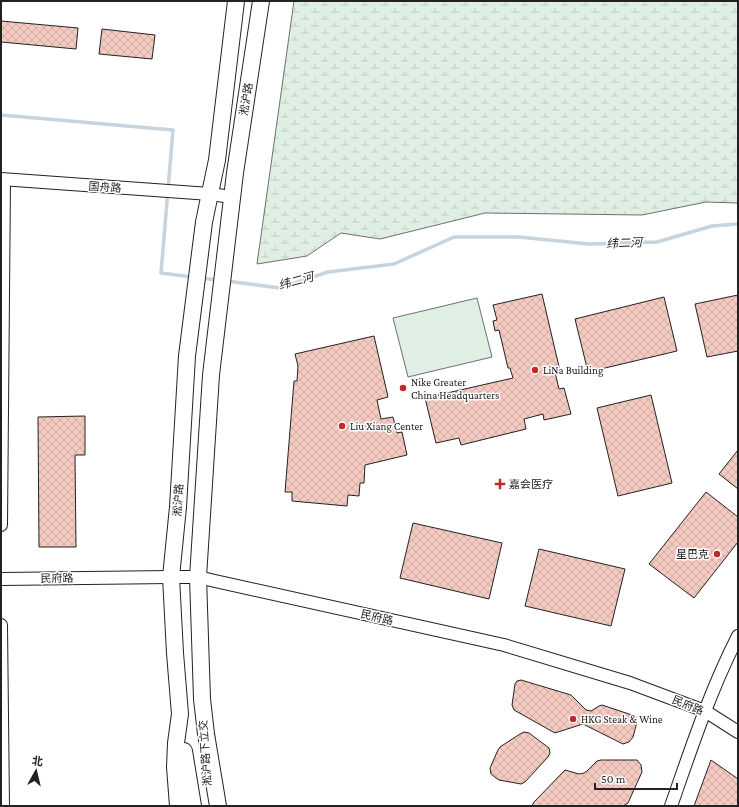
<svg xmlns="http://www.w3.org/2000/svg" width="739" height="807" viewBox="0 0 739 807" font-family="'Crimson Pro','Noto Sans SC',serif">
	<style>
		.wetland { fill: url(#wetland-marsh); stroke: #6f6f6f }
		.park { fill: #e0efe3; stroke: #6f6f6f }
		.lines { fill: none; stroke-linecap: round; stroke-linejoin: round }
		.stream { stroke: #c7d3dd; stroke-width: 3.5 }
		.building { fill: url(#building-cross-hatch); stroke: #222 }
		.minor-casing { stroke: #222; stroke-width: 14 }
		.major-casing { stroke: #222; stroke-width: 18 }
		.minor { stroke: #fff; stroke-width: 12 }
		.major { stroke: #fff; stroke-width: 16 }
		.poi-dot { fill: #c62828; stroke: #fff; stroke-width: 1.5 }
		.labels { text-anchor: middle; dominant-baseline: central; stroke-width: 3; stroke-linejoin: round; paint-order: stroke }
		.street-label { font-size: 11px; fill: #222; stroke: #fff }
		.poi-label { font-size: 11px; fill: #222; stroke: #fff; text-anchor: start }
		.water-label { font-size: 12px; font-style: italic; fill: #222; stroke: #fff }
	</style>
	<defs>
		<pattern id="wetland-marsh" width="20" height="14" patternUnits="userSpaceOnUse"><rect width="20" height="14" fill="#e0efe3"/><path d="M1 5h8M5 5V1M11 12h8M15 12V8" fill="none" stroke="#c0cdc2"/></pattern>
		<pattern id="building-cross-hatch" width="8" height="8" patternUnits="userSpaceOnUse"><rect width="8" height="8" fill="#f3c9c0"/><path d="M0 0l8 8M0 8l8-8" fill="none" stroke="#d0aca5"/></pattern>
	</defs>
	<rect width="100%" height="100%" fill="#fff"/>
	<path class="wetland" d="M294,1h444v202l-32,-1 -64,13 -157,-2 -105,26 -39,-6 -34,23 -50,8z"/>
	<path class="park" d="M477,298l15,59 -84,20 -15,-59z"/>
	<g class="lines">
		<path class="stream" d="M1,115l172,15 -12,143 31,4
			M200,278l18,2
			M226,281l54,7 48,-16 66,-8 60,-27h65l70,7 68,-2 55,-16 26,-2"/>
	</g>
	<path class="building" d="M1,21l77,7 -2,21 -75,-7z
		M102,29l53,6 -3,24 -53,-5z
		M542,294l18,77 -5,1 4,17 5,-1 7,26 -27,6 -1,-6 -19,5 2,10 -65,16 -2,-7 -23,5 -11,-45 88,-20 -3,-10h-2l-9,-38 -4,1 -2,-10 4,-1 -4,-15z
		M738,295v56l-31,6 -12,-53z
		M664,297l13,54 -89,21 -13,-53z
		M374,336l14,61 -11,3 4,19 12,-2 4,16 5,-1 5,23 -42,10 -1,18h-4l-1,13 -11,-1 -1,11 -55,-5v-9h-7l9,-111h3l1,-15 -3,-12z
		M651,395l21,88 -54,13 -21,-88z
		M85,416v39h-10l1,92h-37l-1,-130z
		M738,450v39l-19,-15z
		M706,492l32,25v25l-44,56 -45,-34z
		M413,523l89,20 -13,56 -89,-21z
		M539,549l86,20 -14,57 -86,-20z
		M521,680l50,15 15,15 5,1 8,-5 3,-1 30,10 4,2 1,5 -4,15 -4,5 -6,2 -40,-20 -28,9 -41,-23 -2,-5 3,-21 2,-3z
		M524,732l5,1 20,15 1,5 -2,4 -23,25 -4,2 -22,-4 -3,-2 -5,-4 -1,-6 8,-18 2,-3 20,-13z
		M601,760h36l4,5 1,7 -14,31 -5,3h-91l2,-4 31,-32 14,4 5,-1 3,-2 10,-10z
		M711,760l27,19v27h-44z"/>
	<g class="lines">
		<g class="minor-casing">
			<path id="minor" d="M1,179l209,15 22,3
				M1,525l3,-345
				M1,579l170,-2h27l17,4 289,64 126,38 75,28 33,21
				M1,625l2,181
				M671,806c20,-57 39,-115 67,-170"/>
		</g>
		<g class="major-casing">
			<path id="major" d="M184,751l9,55
				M178,806l-3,-39 1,-24 4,-29 -5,-61 -4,-76 7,-70 9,-151 17,-134 13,-62 19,-159
				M218,806l-12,-72 -4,-35 -4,-122 13,-202 24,-202 26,-172"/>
		</g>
		<use href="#minor" class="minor"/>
		<use href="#major" class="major"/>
	</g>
	<g class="poi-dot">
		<circle cx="535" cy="370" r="4"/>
		<circle cx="403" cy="388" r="4"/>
		<circle cx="342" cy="426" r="4"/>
		<path d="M498 478h4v4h4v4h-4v4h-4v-4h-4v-4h4z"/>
		<circle cx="717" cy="554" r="4"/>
		<circle cx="573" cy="719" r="4"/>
	</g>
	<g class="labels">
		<g class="street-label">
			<text transform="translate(246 99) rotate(-81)">淞沪路</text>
			<text transform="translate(105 187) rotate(4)">国舟路</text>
			<text transform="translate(178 500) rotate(-86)">淞沪路</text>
			<text transform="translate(57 578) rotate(-1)">民府路</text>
			<text transform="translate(377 617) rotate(13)">民府路</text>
			<text transform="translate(688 705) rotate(22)">民府路</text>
			<text transform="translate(205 753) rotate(-94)">淞沪路下立交</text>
		</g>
		<g class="poi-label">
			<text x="543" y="370">LiNa Building</text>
			<text x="411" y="382">Nike Greater<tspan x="411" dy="13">China Headquarters</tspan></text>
			<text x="350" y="426">Liu Xiang Center</text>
			<text x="509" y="484">嘉会医疗</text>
			<text x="709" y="554" text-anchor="end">星巴克</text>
			<text x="581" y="719">HKG Steak &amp; Wine</text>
		</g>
		<g class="water-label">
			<text transform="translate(624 243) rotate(-2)">纬二河</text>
			<text transform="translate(296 281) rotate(-15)">纬二河</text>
		</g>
	</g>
	<rect width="739" height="807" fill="none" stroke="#222222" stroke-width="4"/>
	<g transform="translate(36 771) rotate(8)" stroke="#ffffff" stroke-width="3" paint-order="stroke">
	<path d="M0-3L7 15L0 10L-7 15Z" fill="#222222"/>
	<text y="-6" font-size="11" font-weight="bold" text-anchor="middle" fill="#222222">北</text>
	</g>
	<path d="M595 783v6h82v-6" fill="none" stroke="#222222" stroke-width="2"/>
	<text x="601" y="783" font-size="12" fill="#222222" stroke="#ffffff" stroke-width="3" paint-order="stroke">50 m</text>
</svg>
